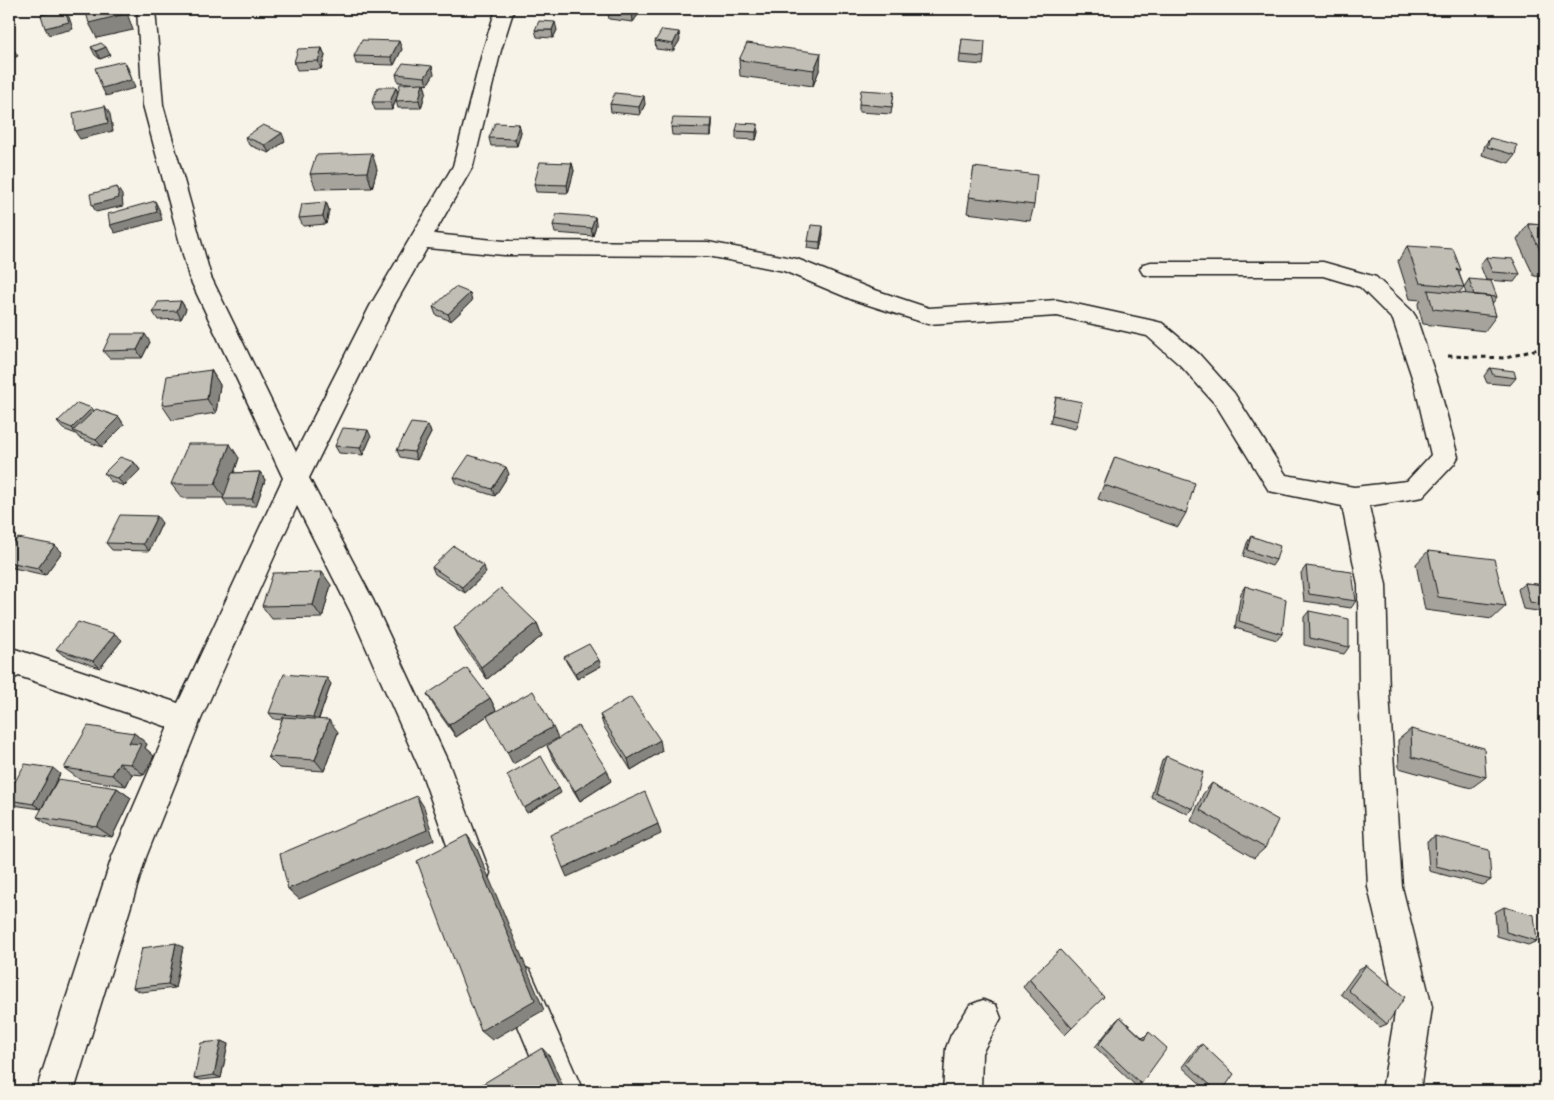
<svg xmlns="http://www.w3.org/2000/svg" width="1554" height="1100" viewBox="0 0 1554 1100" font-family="'Comic Neue',sans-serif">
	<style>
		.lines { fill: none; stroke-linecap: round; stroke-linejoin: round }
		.minor-casing { stroke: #1c1c1c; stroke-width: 3 }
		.path { stroke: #1c1c1c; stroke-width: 3; stroke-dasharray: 4.5 4; stroke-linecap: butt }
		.minor { fill: #f7f3e8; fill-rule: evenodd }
		.wall { fill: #a5a39c; stroke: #1c1c1c }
		.shaded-wall { fill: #86857f; stroke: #1c1c1c }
		.building { fill: #c0beb5; stroke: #1c1c1c }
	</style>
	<rect width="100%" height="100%" fill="#f7f3e8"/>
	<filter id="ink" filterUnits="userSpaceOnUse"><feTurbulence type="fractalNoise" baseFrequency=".02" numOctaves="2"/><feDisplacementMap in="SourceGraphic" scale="10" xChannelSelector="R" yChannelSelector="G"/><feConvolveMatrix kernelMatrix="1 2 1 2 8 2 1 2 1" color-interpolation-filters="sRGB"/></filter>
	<g filter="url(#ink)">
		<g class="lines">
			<g class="minor-casing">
				<path id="minor" d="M137,9h18l8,96 48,172 85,175 74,-146 83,-140 30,-116 13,-41h18l-13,41 -28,116 -39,68 70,7 204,1 89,17 72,29 60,20 128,-8 97,21 8,2 37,31 35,39 52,82 68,12 53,-6 24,-26 -16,-69 -22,-66 -33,-33 -37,-11h-172l-8,-2 -3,-5 3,-5 8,-2h172l53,15 36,34 4,6 23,69 19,71 -4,7 -31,33 -54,9 17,79 3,108 13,194 30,120 -12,84h-38l14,-84 -28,-120 -9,-194 -1,-108 -16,-79 -73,-15 -53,-86 -35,-39 -34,-30 -90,-20 -129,8 -75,-24 -69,-29 -76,-15 -204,-1 -77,-7 -33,58 -85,172 64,122 76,164 41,109 -5,12 -12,5 -12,-5 -39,-111 -72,-163 -53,-105 -96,213 -55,138 -72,234h-38l76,-234 56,-130 -149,-51 -10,4v-29l6,-2 163,54 105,-225 -94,-201 -46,-172z
					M518,964l12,6 53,121h-38l-45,-109 6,-12z
					M983,1000l13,5 5,13 -19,35 -1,38h-38l3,-43 5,-13 19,-30z"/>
			</g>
			<path class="path" d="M1448,356l58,2 39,-11"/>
			<use href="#minor" class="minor"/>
		</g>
		<path class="wall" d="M416,9h24l-4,4z
			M454,9h17l-2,2z
			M607,9h35l-9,13 -24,-3z
			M535,30h22l-4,8 -16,-1z
			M962,39l22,18 -1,8 -24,-2z
			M680,40l-7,11 -17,-2 -1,-8z
			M91,47l19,8 -10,4 -5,-4z
			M322,48l3,8 -4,13 -24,1 -3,-8z
			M402,49l-8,16 -38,-1 -2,-8z
			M739,60l81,8 -7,18 -73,-10z
			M396,74h38l-7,11 -3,-1 2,7 -5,17h-23l-2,-7 1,-3 -5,12h-17l-3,-8 24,-15 2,7 20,-10 -20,-2z
			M894,92l-3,22 -32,-2v-8z
			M610,104h35l-5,11 -29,-3z
			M712,119v7l-1,10 -39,-1 -1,-8z
			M519,124l2,8 -4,14h-26l-2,-8z
			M736,131l22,1 -2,8 -20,-1z
			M245,137l40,4 -16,12 -20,-8z
			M1490,138l25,17 -6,8 -27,-8 3,-10z
			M572,163l2,8 -6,22 -32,-1 -2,-8z
			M974,167l60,38 -4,16 -63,-8z
			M377,169l-5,19 -56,1 -6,-15z
			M326,202l3,8 -3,14 -23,2 -4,-8z
			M595,217l1,8 -3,11 -38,-3 -2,-8z
			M1528,224l17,1v52l-11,-1 -17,-36z
			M823,234l-3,16 -13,-2 1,-7z
			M1407,246l54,24 -2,3 5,14 -5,6 7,1 -2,-7 5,-8 28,18 -5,7 4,12 -11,15 -62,-7 -5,-19 3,-5 -11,-1 -12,-38z
			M1486,257l34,17 -6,8 -28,-2 -6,-15z
			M470,293l2,8 -21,20 -15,-6 -3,-8z
			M181,301l5,8 -5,10 -23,1 -5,-8z
			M150,342l-8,16h-33l-6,-7z
			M1490,368l26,10 -6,7 -23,-2 -3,-7z
			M211,370l9,15 -4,28 -44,7 -10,-15z
			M1056,397l22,24 -3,8 -25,-6z
			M94,411l25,6 5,8 -22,22 -23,-9 -3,-4 -13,-5 -6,-7z
			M428,425l3,8 -14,27 -17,-3 -3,-7z
			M371,437l-8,18 -24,-2 -4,-7z
			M1115,457l71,56 -8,14 -80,-28z
			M239,458l-5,15 26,-1 5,8 -9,26h-28l-5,-7 1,-1h-42l-11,-14z
			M134,462l6,8 -16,16 -14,-5 -6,-8z
			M509,474l-14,22 -38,-12 -3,-7z
			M162,523l-13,28 -37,-1 -6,-7z
			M1251,536l25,24 -4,6 -29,-10 4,-13z
			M9,549l53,3 -17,23 -36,-8z
			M1428,551l78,55 -14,13 -67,-9 -9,-46z
			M1306,566l50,35 -5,7 -47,-7 -3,-28z
			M432,567l54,6 -21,20 -30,-19z
			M1525,583l20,2v27l-22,-3 -5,-20z
			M331,585l-9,33 -50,1 -10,-13z
			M1245,586l37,48 -5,6 -42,-12 6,-35z
			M1309,611l40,36 -5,7 -40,-9v-28z
			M537,623l5,13 -55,43 -27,-38 -6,-13z
			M122,640l-22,28 -37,-13 -7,-6z
			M564,657l37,9 -24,13 -10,-16z
			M331,684l-12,35 19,13 -14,39 -45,-3 -11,-11 14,-37 -8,-1 -5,-6z
			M427,694l63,4 6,12 -40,27 -22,-31z
			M600,715l62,36 -31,19 -27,-43z
			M1411,729l75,48 -15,11 -72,-20 -1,-28z
			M134,733l13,11 -2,4 9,8 -10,19 -12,-1 -6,12 -47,-7 -15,-11z
			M547,746l64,35 -31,20 -28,-44z
			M1166,756l27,53 -5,5 -37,-17 11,-36z
			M60,774l-19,35 -28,-4 -4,-3v-10z
			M1212,783l53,65 -11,10 -63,-37 12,-27z
			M117,788l14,10 -19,39 -60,-10 -15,-10z
			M1435,836l56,44 -8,5 -54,-14 -2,-30z
			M1504,907l33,34 -9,4 -31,-9 -2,-24z
			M183,947l-8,41 -34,4 -8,-4z
			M1366,965l21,59 -7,3 -39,-33 18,-25z
			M1029,979l43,49 -7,7 -42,-48z
			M1120,1017l23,21 6,-6 -8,52 -5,2 -41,-39 21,-26z
			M221,1041l7,3 -7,34 -20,2 -7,-2z
			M1202,1044l20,47h-14l-26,-24 15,-20z
			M1545,1087v4h-7l1,-2z"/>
		<path class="shaded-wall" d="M64,9l5,8 4,12 -24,6 -4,-7z
			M123,9h3v1l7,20 -36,8 -8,-15z
			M434,9h6l-4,4z
			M632,9h10l-9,13z
			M555,22l2,8 -4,8 -1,-8z
			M679,32l1,8 -7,11v-7z
			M399,41l3,8 -8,16 -3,-8z
			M106,47l4,8 -10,4 -4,-8z
			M322,48l3,8 -4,13 -3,-8z
			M13,49l5,7 -9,4v-10z
			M821,53l-1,15 -7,18 1,-16z
			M124,61l4,7 7,20 -29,8 -4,-8z
			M432,66l2,8 -7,11 -2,-8z
			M423,83l3,8 -5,17 -2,-8z
			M396,87l2,7 -6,16 -2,-8z
			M9,96l5,8 -5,3z
			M644,96l1,8 -5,11 -1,-8z
			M105,106l5,8 3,17 -33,8 -5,-8z
			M712,119v7l-1,10v-8z
			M519,124l2,8 -4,14 -2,-7z
			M758,124v8l-2,8v-8z
			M282,133l3,8 -16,12 -4,-8z
			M372,153l5,16 -5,19 -5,-16z
			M572,163l2,8 -6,22 -1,-8z
			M117,187l5,8 1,11 -27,6 -4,-7z
			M155,201l4,8 3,11 -47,13 -5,-8z
			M326,202l3,8 -3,14 -3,-8z
			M595,217l1,8 -3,11 -2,-8z
			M823,226v8l-3,16v-8z
			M470,293l2,8 -21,20 -3,-7z
			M181,301l5,8 -5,10 -4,-8z
			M145,334l5,8 -8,16 -5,-8z
			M211,370l9,15 -4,28 -9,-14z
			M92,408l6,8 -23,16 -3,-4z
			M119,417l5,8 -22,22 -6,-7z
			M428,425l3,8 -14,27 -3,-8z
			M368,430l3,7 -8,18 -3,-7z
			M230,444l9,14 -14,40 -10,-14z
			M134,462l6,8 -16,16 -6,-7z
			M506,467l3,7 -14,22 -3,-7z
			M260,472l5,8 -9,26 -4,-7z
			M157,516l5,7 -13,28 -6,-7z
			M55,545l7,7 -17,23 -7,-7z
			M484,566l2,7 -21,20 -3,-6z
			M322,572l9,13 -9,33 -9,-13z
			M537,623l5,13 -55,43 -6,-12z
			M115,634l7,6 -22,28 -7,-7z
			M599,660l2,6 -24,13 -2,-6z
			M327,678l4,6 -14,39 -4,-6z
			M490,698l6,12 -40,27 -7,-12z
			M329,720l9,12 -14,39 -9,-11z
			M553,727l5,11 -45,26 -6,-12z
			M134,733l13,11 -2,4 9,8 -10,19 -13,-11 -2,-21z
			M660,740l2,11 -31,19 -3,-11z
			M119,763l13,11 -6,12 -14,-11z
			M53,768l7,6 -19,35 -8,-5z
			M607,770l4,11 -31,20 -5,-10z
			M117,788l14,10 -19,39 -15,-10z
			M559,788l2,5 -34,20 -3,-5z
			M417,796l7,11 10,33 -135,59 -11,-10z
			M658,824l3,10 -94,43 -4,-9z
			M467,835l10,14 67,161 -52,30 -11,-9z
			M176,943l7,4 -8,41 -7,-4z
			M221,1041l7,3 -7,34 -7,-3z
			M542,1048l8,9 15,34h-4z"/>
		<path class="building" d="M64,9l5,13 -24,6 -4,-13z
			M85,9h38l2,5 -36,9z
			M539,21l16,1 -3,8h-17z
			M662,30l17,2 -6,12 -18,-3z
			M962,39l23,2 -1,16 -24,-2z
			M362,40l37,1 -8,16 -37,-1z
			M101,43l5,4 -10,4 -5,-4z
			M747,43l74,10 -7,17 -75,-10z
			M9,46l4,3 -4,1z
			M322,48l-4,13 -24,1 4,-13z
			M124,61l7,19 -29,8 -7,-20z
			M403,63l29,3 -7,11 -29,-3z
			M423,83l-4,17 -23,1 4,-17z
			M378,87h18l-6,15h-18z
			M861,90l33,2 -2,15 -33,-3z
			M615,93l29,3 -5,11 -29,-3z
			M105,106l3,17 -33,8 -2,-18z
			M673,118l39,1 -1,9 -40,-1z
			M495,123l24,1 -4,15 -26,-1z
			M738,123l20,1 -2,8 -20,-1z
			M263,125l19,8 -17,12 -20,-8z
			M1490,138l27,7 -2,10 -28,-8z
			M372,153l-5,19 -57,2 6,-19z
			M540,162l32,1 -5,22 -33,-1z
			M974,167l63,8 -3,30 -65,-8z
			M117,187l2,11 -27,7 -2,-11z
			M155,201l2,11 -47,13 -2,-11z
			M326,202l-3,14 -24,2 3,-14z
			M557,214l38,3 -4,11 -38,-3z
			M1528,224l17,1v36z
			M811,225l12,1 -3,16 -12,-1z
			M1407,246l46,3 8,21 -4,-1 7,18 -44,-4z
			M1486,257l27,2 7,15 -28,-2z
			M1469,279l22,2 6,16 -23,-2z
			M455,287l15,6 -22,21 -15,-7z
			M1428,290l62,6 6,20 -63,-7z
			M181,301l-4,10 -24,1 5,-10z
			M111,334h34l-8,16 -34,1z
			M1490,368l24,3 2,7 -23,-3z
			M211,370l-4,29 -45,6 5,-29z
			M1056,397l26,5 -4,19 -26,-6z
			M77,403l15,5 -20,20 -15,-6z
			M96,409l23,8 -23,23 -23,-9z
			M411,423l17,2 -14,27 -17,-2z
			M343,428l25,2 -8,18 -25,-2z
			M188,444h42l-15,40h-44z
			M469,455l37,12 -14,22 -38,-12z
			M120,457l14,5 -16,17 -14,-6z
			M1115,457l80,26 -9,30 -82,-28z
			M260,472l-8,27h-29l9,-26z
			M120,515l37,1 -14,28 -37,-1z
			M1251,536l29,10 -4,14 -29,-10z
			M18,538l37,7 -17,23 -29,-6v-13z
			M454,546l30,20 -22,21 -30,-20z
			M1428,551l66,8 12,47 -68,-9z
			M1306,566l46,6 4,29 -47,-7z
			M322,572l-9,33 -51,1 11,-33z
			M1525,583l20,2v20l-15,-3z
			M1245,586l41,13 -4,35 -43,-13z
			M501,588l36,35 -56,44 -27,-39z
			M1309,611l40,8v28l-39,-9z
			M78,622l37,12 -22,27 -37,-12z
			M589,644l10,16 -24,13 -11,-16z
			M467,668l23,30 -41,27 -22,-31z
			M284,674l43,4 -14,39 -44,-4z
			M533,691l20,36 -46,25 -20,-36z
			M631,697l29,43 -32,19 -28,-44z
			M283,717l46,3 -14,40 -47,-3z
			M88,726l46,7 -5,10 12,1 -10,20 -12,-1 -7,12 -48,-7z
			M578,726l29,44 -32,21 -28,-45z
			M1411,729l73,19 2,29 -74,-20z
			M541,756l18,32 -35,20 -17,-33z
			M1166,756l37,16 -10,37 -38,-17z
			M25,764l28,4 -20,36 -24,-4v-8z
			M58,779l59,9 -20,39 -60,-10z
			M1212,783l66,37 -13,28 -65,-38z
			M645,792l13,32 -95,44 -13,-33z
			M417,796l10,34 -139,59 -8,-35z
			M467,835l68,165 -54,31 -64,-170z
			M1435,836l54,14 2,30 -55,-14z
			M1504,907l30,8 3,26 -31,-9z
			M176,943l-8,41 -35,4 9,-40z
			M1060,950l44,47 -32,31 -43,-49z
			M1366,965l39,32 -18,27 -39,-34z
			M1120,1017l24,23 5,-8 18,16 -26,36 -42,-40z
			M221,1041l-7,34 -20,3 7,-35z
			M1202,1044l32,30 -12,17h-5l-30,-27z
			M542,1048l19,43h-90z"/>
	</g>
	<rect width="1554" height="1100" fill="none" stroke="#f7f3e8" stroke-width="30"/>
	<rect x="15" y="15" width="1524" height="1070" fill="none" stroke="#1c1c1c" stroke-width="2" filter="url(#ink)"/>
</svg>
